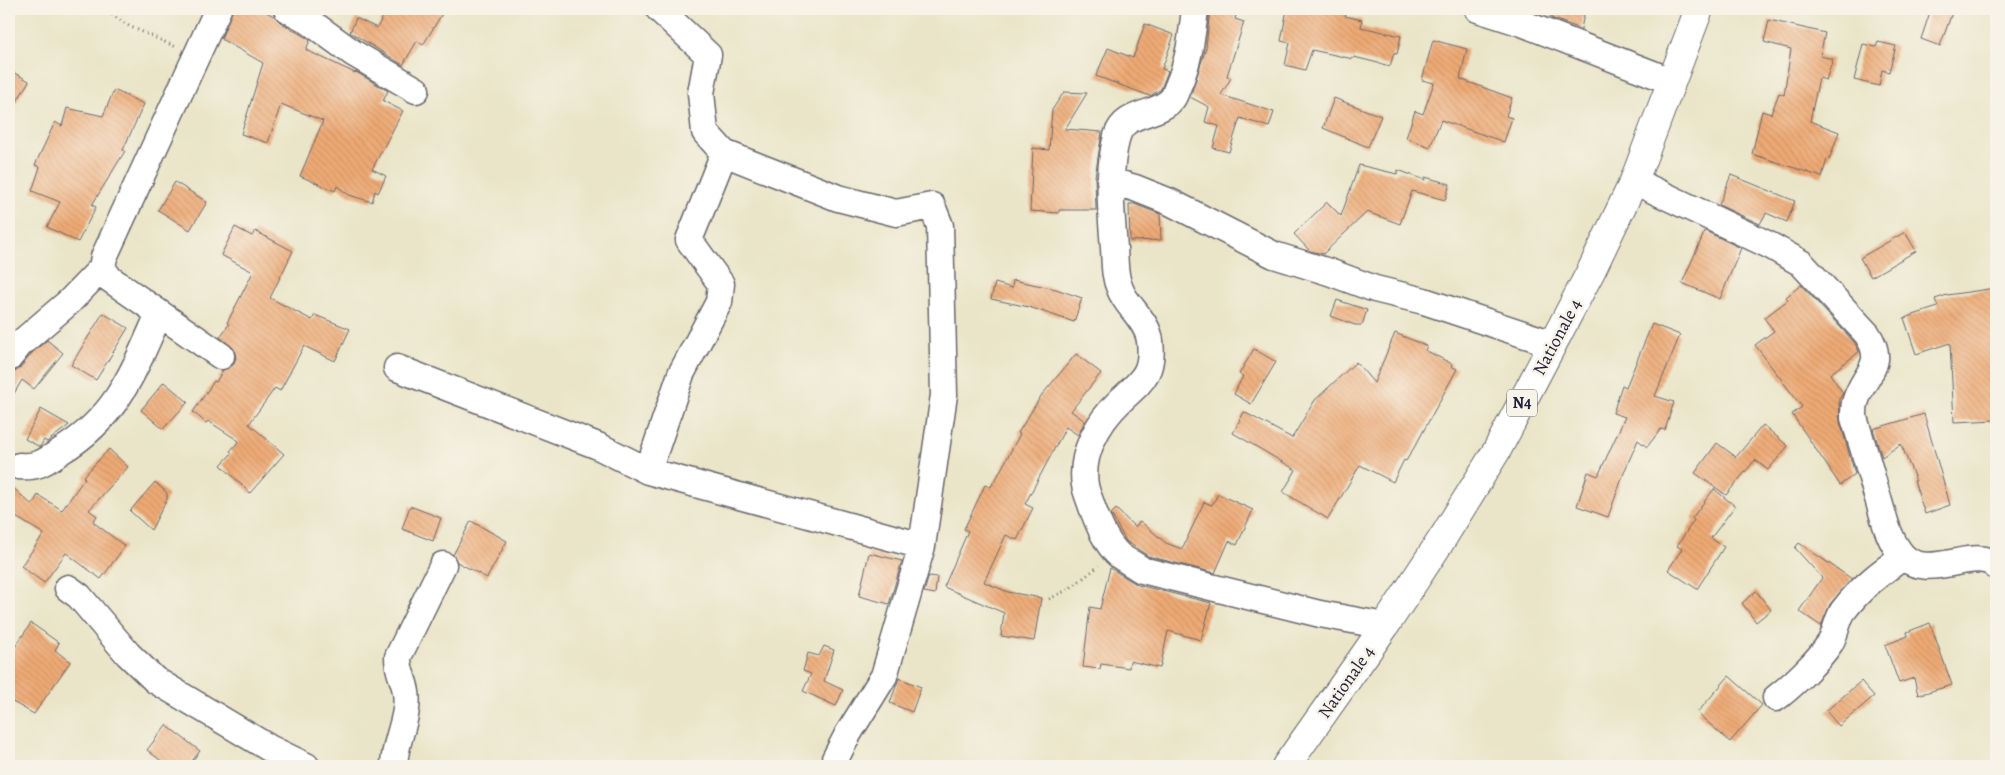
<svg xmlns="http://www.w3.org/2000/svg" width="2005" height="775" viewBox="0 0 2005 775" font-family="Alegreya,serif">
	<style>
		.building { fill: url(#building-back-hatch) }
		.lines { fill: none; stroke-linecap: round; stroke-linejoin: round }
		.minor-casing { stroke: #68666c; stroke-width: 29 }
		.highway-casing { stroke: #68666c; stroke-width: 30 }
		.path { stroke: #68666c; stroke-width: 3; stroke-dasharray: 1 4; stroke-linecap: butt }
		.minor { stroke: #fff; stroke-width: 26 }
		.highway { stroke: #fff; stroke-width: 28 }
		.labels { text-anchor: middle; dominant-baseline: central; stroke-width: 5; stroke-linejoin: round; paint-order: stroke }
		.shield { fill: #f7f3e8; stroke: #62616f; stroke-width: 1 }
		.shield-label { font-size: 16px; font-weight: bold; fill: #22223b }
		.street-label { font-size: 18px; fill: #22223b; stroke: #f7f3e8 }
	</style>
	<defs>
		<pattern id="building-back-hatch" width="6" height="6" patternUnits="userSpaceOnUse" patternTransform="scale(1.25)"><rect width="6" height="6" fill="#eeaa75"/><path d="M-1 5l2 2M0 0l6 6M5-1l2 2" fill="none" stroke="#cc9266"/></pattern>
	</defs>
	<rect width="100%" height="100%" fill="#f7f3e8"/>
	<filter id="ink" filterUnits="userSpaceOnUse"><feTurbulence type="fractalNoise" baseFrequency=".02" numOctaves="2"/><feDisplacementMap in="SourceGraphic" scale="10" xChannelSelector="R" yChannelSelector="G"/><feConvolveMatrix kernelMatrix="1 2 1 2 8 2 1 2 1" color-interpolation-filters="sRGB"/></filter>
	<filter id="wash" filterUnits="userSpaceOnUse"><feTurbulence type="fractalNoise" baseFrequency=".0096" numOctaves="4" result="noise"/><feDisplacementMap in="SourceGraphic" scale="20" xChannelSelector="R" yChannelSelector="G"/><feGaussianBlur stdDeviation="1.12" result="paint"/><feColorMatrix in="noise" values="0 0 0 0 0 0 0 0 0 0 0 0 0 0 0 0 0 1.4 0 .05"/><feComposite in="paint" operator="in"/></filter>
	<g filter="url(#wash)">
		<rect width="100%" height="100%" fill="#eae5c8"/>
		<g id="blocks">
			<path class="building" d="M233,9h27l14,7 6,6 30,18 -4,10 49,23 1,-1 32,19 -5,10 20,10 -31,58 14,7 -8,17 -3,-2 -3,11 -23,-7 -12,-9 -2,5 -35,-15 23,-55 -42,-17 -13,39 -27,-9 22,-71 -42,-24z
				M387,9h58l-22,36 -6,-4 -14,24 -53,-33 6,-14 21,10z
				M1210,9h28l-3,10 9,3 -17,54 4,2 -10,17 53,17 -5,15 -29,-9 -11,34 -16,-4 6,-22 -14,-4 4,-15 -19,-10 16,-49z
				M1287,9h60l-2,7 17,4 -1,7 40,9 -4,18 -3,-1 -4,13 -36,-9 -1,2 -41,-9 -7,20 -20,-5 5,-22 -9,-2z
				M1552,9h33l-4,20 -30,-11z
				M1931,9h10l11,4 -12,33 -19,-7z
				M1769,20l56,13 -5,23 13,3 -7,21 -7,-2 -9,43 29,11 -10,28 -2,-1 -5,18 -70,-23 10,-43 9,3 8,-21 5,2 7,-46 -27,-7z
				M1145,24l29,11 -12,34 6,2 -7,18 -11,7 -54,-20 12,-28 25,10z
				M1433,40l34,9 -7,30 52,19 -6,18 6,2 -8,24 -63,-22 -11,27 -24,-9 9,-27 8,3 11,-31 -12,-3z
				M1878,42l18,4 -7,26 -7,-2 -3,16 -25,-6 9,-36 13,3z
				M9,70l20,11 -20,34z
				M114,90l30,14 -21,46 2,1 -33,54 4,2 -18,35 -31,-15 13,-25 -28,-11 8,-24 -5,-2 20,-43 7,4 5,-18 36,8z
				M1064,92l23,1 -22,36 37,3 -7,45 1,33h-37v3l-29,-2 3,-63 16,2 3,-40z
				M1334,98l47,18 -13,31 -45,-19z
				M1359,165l38,9 1,-4 27,10v-3l25,7 -5,16 -33,-9 -12,33 -33,-12 -44,42 -13,-3 -16,-17 33,-32 14,14z
				M1731,175l64,26 -8,21 -21,-9 -6,11 -41,-19z
				M175,182l32,20 -17,28 -32,-20z
				M1129,204h5l26,10 1,26 -31,1z
				M235,227l17,9 3,-5 38,20 -23,47 42,22 3,-5 35,14 -15,32 -31,-15 -24,45 -5,-3 -26,36 35,30 -34,39 -29,-28 11,-12 -2,-2 9,-10 -31,-20 -2,2 -13,-11 21,-31 2,1 7,-12 10,-5 3,-7 -2,-9 -14,-12 9,-13 -2,-1 26,-51 -32,-17z
				M1705,231l36,17 -21,51 -38,-16z
				M1905,232l11,19 -45,26 -11,-19z
				M1013,280l43,9 26,9 -8,24 -45,-15 -38,-8 4,-16 17,5z
				M1801,285l54,58 4,9 -29,22 13,19 -4,6 1,23 15,52 -15,11 -48,-71 10,-7 -47,-62 19,-14 -10,-13 24,-18 -2,-3z
				M1996,288v58h-3l3,74 -42,2 -4,-79 -34,11 -12,-36 34,-11 -3,-8 12,-4z
				M1337,300l30,10 -5,15h-7l-24,-9z
				M103,313l25,15 -32,52 -25,-15z
				M1652,324l28,11 -25,61 19,6 -9,28 -4,-1 -14,18 -9,-7 -13,30 -17,47 -31,-11 11,-34 10,4 27,-59 -12,-4 9,-28 4,2z
				M1395,333l32,13 -2,4 27,14 -1,2 6,3 -39,72 -12,20 -2,-1 -11,22 -33,-17 -32,54 -45,-27 13,-22 -63,-37 11,-21 48,26 23,-38 41,-38 18,21z
				M47,340l16,13 -29,36 -12,-9 -13,22v-29l6,-1 5,-4 12,-15z
				M1254,349l22,13 -25,42 -17,-10 9,-18 -4,-2z
				M1076,354l25,19 -30,38 14,10 -7,14 -12,-8 -41,77 8,4 -16,32 -11,-5 -22,47 24,10 33,6 -7,43 -33,-5 3,-23 -60,-26 24,-56 -4,-2 21,-44 6,2 4,-8h1l24,-45 -2,-1 23,-37z
				M164,382l24,20 -25,27 -22,-19z
				M41,409l28,16 -22,17 -3,-2 -4,7 -15,-8z
				M1924,414l26,91 -25,9 -11,-33h2l-15,-37 -19,13 -9,-28z
				M1763,425l25,21 -20,24 -13,-10 -29,35 -31,-22 22,-30 19,14z
				M109,449l19,18 -39,43 8,6 -4,6 32,24 -24,33 -35,-26 -22,30 -23,-17 23,-32 -35,-21v-29l23,21 6,-10 24,15 23,-32 -2,-1z
				M155,482l12,11v6l-16,31 -21,-19z
				M1714,489l21,17 -24,32 13,9 -27,42 -29,-19 14,-21 -5,-3 17,-26 -2,-2z
				M1218,494l35,16 -16,35 -8,-4 -14,32 -67,-17 -22,-15 -15,-27 5,-5 19,18 5,-6 26,22 16,6 22,-47 8,3z
				M410,506l31,12 -8,23 -31,-12z
				M471,521l36,20 -20,37 -30,-16 -4,-7z
				M1799,543l53,36 -22,25 -9,22 -22,-15 23,-33 -27,-30z
				M869,553l33,8 -13,43 -30,-8z
				M1110,568l28,17 73,18 -10,37 -33,-9 -8,37 -30,-7 -1,7 -28,-4 -1,5 -17,-2 7,-60 10,2z
				M929,576l8,1 -2,17 -11,-2z
				M1756,591l15,19 -15,12 -14,-19z
				M31,623l28,20 -4,7 15,12 -36,52 -25,-14v-44z
				M1930,623l22,62 -34,10 -4,-17 -15,5 -14,-38 23,-9 -1,-4z
				M824,646l10,4 -10,31 19,9 -7,16 -33,-15 8,-17 -8,-3 5,-18 11,3z
				M1729,676l33,29 -32,37 -33,-29z
				M899,678l22,9 -9,25 -22,-9z
				M1861,681l13,15 -35,30 -13,-15z
				M166,725l34,26 -12,15h-20l-21,-16z"/>
		</g>
	</g>
	<g filter="url(#ink)">
		<use href="#blocks" fill-opacity="0" stroke="#68666c" stroke-width="1"/>
		<g class="lines">
			<g class="minor-casing">
				<path id="minor" d="M218,9l-114,248 -2,11 8,11 111,77
					M287,9l19,10 47,34 63,37
					M659,9l49,46 -7,38 4,39 19,21 114,45 58,15 36,-7 8,20 4,169 -22,151 -38,130 -36,58 -13,25 -1,7
					M1195,9c-3,27 -6,52 -17,77 -2,4 -3,10 -6,13 -15,18 -47,11 -55,37 -10,37 -6,74 -3,112 1,14 0,28 6,41 6,17 28,32 30,52 4,33 -9,40 -30,60 -22,21 -40,53 -35,84 1,7 5,15 7,22 6,16 14,37 28,49 7,5 15,9 22,14l178,44 65,12
					M1478,9l44,14 149,58
					M1110,181l25,7 35,14 104,53 55,17 46,17 49,12 129,43
					M1634,181l137,65 30,17 66,71c21,32 -4,39 -12,69 -1,4 -1,10 -1,15 8,25 15,49 22,74 7,21 11,46 26,63 25,28 73,-10 94,11
					M9,358l12,-15 48,-41 33,-34
					M397,368l201,78 50,25 274,75
					M19,466c19,2 27,-5 42,-15 57,-35 72,-79 98,-137
					M648,471l33,-97 38,-72 2,-18 -32,-44 35,-87
					M68,588l11,8 49,58 27,26 114,68 37,18
					M1776,698c17,-13 43,-38 54,-55 6,-10 7,-23 13,-32 17,-23 38,-39 60,-54
					M394,766c0,-24 16,-49 12,-74 -2,-14 -8,-18 -8,-35l45,-92"/>
			</g>
			<g class="highway-casing">
				<path id="highway" d="M1286,766l99,-140 59,-90 53,-86 95,-181 42,-88 65,-172"/>
			</g>
			<path class="path" d="M103,9l26,17 47,21
				M1049,599l20,-10 30,-23"/>
			<use href="#minor" class="minor"/>
			<use href="#highway" class="highway"/>
		</g>
	</g>
	<g class="labels">
		<rect class="shield" x="1507" y="389.5" width="30" height="27" rx="4"/>
		<g class="shield-label">
			<text x="1522" y="403">N4</text>
		</g>
		<g class="street-label">
			<text transform="translate(1557 337) rotate(-62)">Nationale 4</text>
			<text transform="translate(1346 682) rotate(-55)">Nationale 4</text>
		</g>
	</g>
	<rect width="2005" height="775" fill="none" stroke="#f7f3e8" stroke-width="30"/>
</svg>
